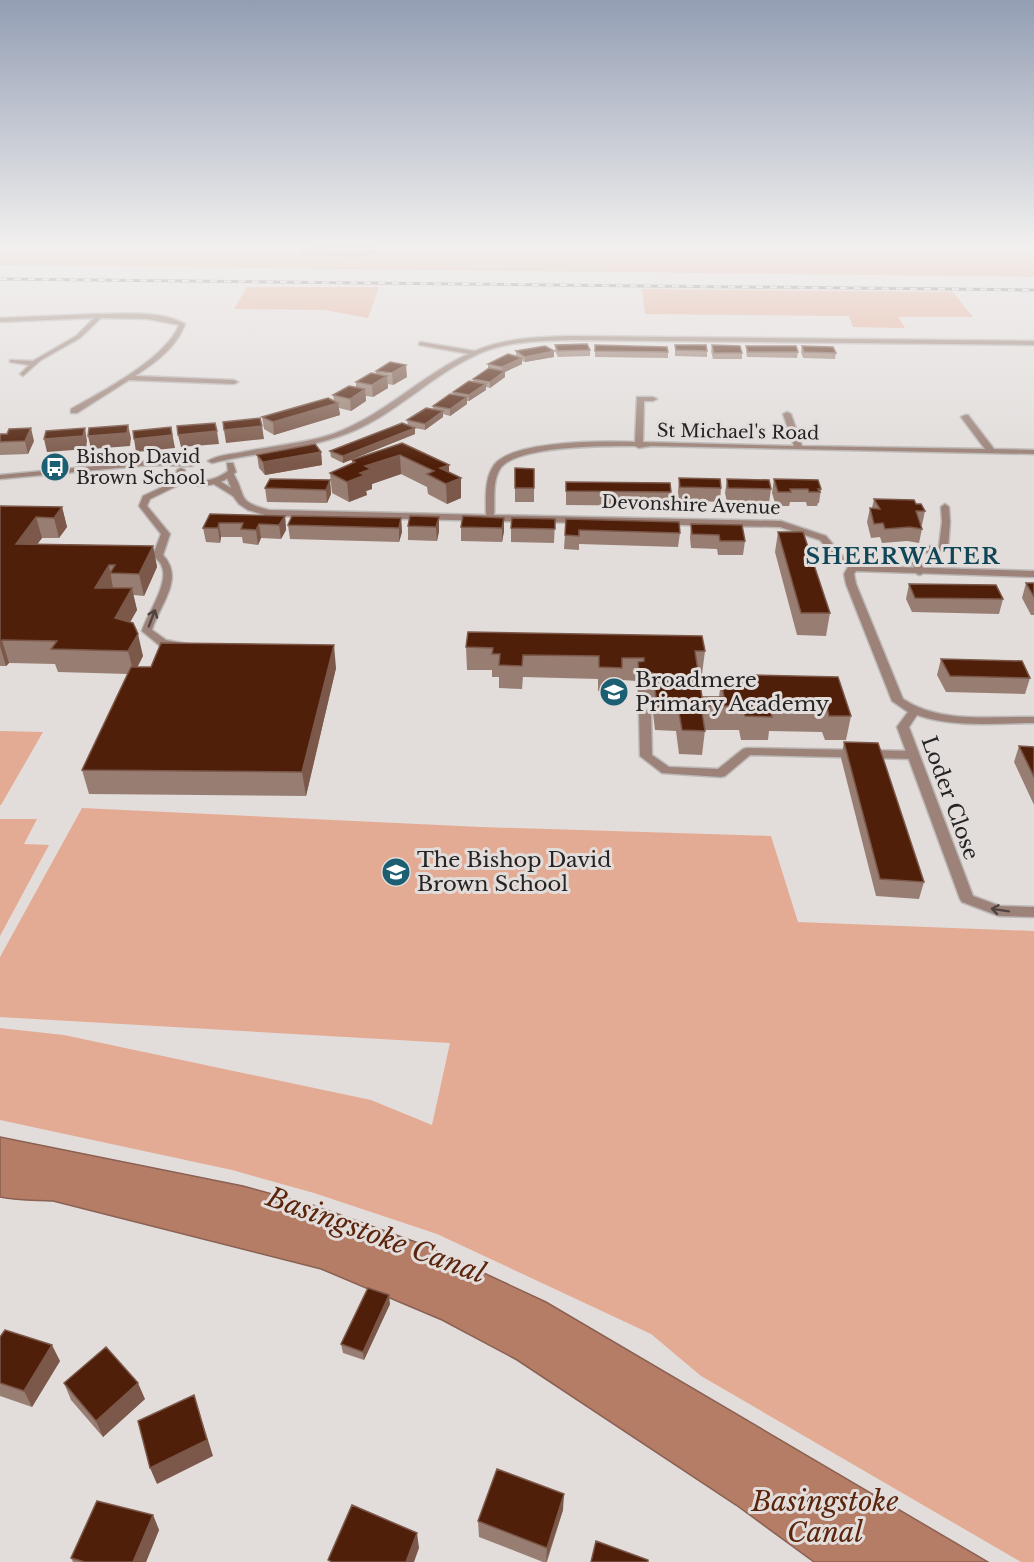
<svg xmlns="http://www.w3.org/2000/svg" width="1034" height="1562" viewBox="0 0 1034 1562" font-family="'Libre Baskerville',serif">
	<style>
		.green { fill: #e4ab94 }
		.water { fill: #b57c66; stroke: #8a6152; stroke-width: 1.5 }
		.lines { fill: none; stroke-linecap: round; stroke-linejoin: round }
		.service-casing { stroke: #bcb8b6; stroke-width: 3 }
		.minor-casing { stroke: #bcb8b6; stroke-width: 3 }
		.tertiary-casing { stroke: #bcb8b6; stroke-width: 3 }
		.service { fill: #9c8278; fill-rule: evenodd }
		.minor { fill: #9c8278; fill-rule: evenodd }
		.tertiary { fill: #9c8278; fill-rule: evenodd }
		.rail-casing { stroke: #706c6c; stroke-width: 3 }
		.rail { stroke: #e2dddb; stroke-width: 2; stroke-dasharray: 7; stroke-linecap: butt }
		.wall { fill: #987e72 }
		.shaded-wall { fill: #7b5849 }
		.building { fill: #4f1f0a; stroke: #7b5849; stroke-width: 1.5 }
		.oneway { stroke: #4f4441 }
		.labels { text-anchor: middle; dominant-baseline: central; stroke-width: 6; stroke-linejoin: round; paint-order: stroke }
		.far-street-label { font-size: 18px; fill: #252323; stroke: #e2dddb }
		.far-poi-label { font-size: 18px; fill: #252323; stroke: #e2dddb; text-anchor: start }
		.poi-label { font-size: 21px; fill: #252323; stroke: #e2dddb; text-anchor: start }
		.street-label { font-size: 21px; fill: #252323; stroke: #e2dddb }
		.far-district-label { font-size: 22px; font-weight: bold; letter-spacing: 1.5px; fill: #104656; stroke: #e2dddb }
		.near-water-label { font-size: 27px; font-style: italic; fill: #5b250d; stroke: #e2dddb }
	</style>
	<rect width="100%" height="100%" fill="#e2dddb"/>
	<path class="green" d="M0,245h1034v32l-1034,-12z
		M247,287h132l-11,31 -44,-8 -90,-1z
		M642,289l311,3 20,25h-75l7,11 -52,-1 -4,-11 -204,-2z
		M0,731l43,1 -42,73h-1z
		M82,808l399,19 290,9 27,86 236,9v631h-13l-320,-186 -50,-42 -214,-100 -123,-41 -82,-23 -232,-50v-92l64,7 307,65 61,25 18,-82 -450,-26v-60z
		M0,819h37l-13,25 25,1 -49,91z"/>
	<path class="water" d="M329,245h45l5,2 -2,5 -20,4 -55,-3v-3z
		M0,1137l243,49 73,20 108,39 122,57 442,260h-174l-78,-57 -219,-145 -75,-40 -121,-51 -268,-68c-20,-1 -34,0 -53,-4z"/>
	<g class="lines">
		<g class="service-casing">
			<path id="service" d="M421,342l54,9 3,2 -3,2 -56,-10v-2z
				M182,478l7,2 -39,19 -3,7 23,28 -7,21c22,24 -3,49 -11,75l14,10 21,4 1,2 -5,3 -24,-4 -17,-14c5,-17 27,-47 20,-64 -1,-5 -6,-8 -9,-12l8,-21 -22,-28 4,-10z
				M945,504l4,3 1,15 -2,27 -5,3 -26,1 8,19 -5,3 -3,-1 -11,-24 5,-3 28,-1 3,-24 -1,-15z
				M645,709l6,3 1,43 17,12 49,2 25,-20 4,-1 166,3 6,4 -6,4 -163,-4 -25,21 -4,1 -59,-4 -22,-17 -1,-44z"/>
		</g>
		<g class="minor-casing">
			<path id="minor" d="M95,314c28,0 66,-4 90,10 -8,23 -30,39 -50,52l99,4 4,2 -4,2 -105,-4 -52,33h-6v-4c31,-17 95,-51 108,-84l-31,-6 -47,-1 -21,20 -39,22 -18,16 -3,-2 9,-9 -19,-3v-2l23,1 43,-25 18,-18 -94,4v-4z
				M637,397h16l4,2 -4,2h-9l-1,41 151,4 -11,-32 4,-2 4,2 11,32 183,3 -24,-32 4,-2h3l26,34 40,1v4l-383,-8 -12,2 -4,-2c-27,0 -120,-1 -135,23 -8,13 -5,32 -6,46l287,6 45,15 19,23 17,7 172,5v6l-178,-6 -2,3 2,10 47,115c37,25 88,17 131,18v6c-38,0 -80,5 -117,-8l-8,12 64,169 27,10 34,1v10l-35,-1 -37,-14 -2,-3 -63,-172 11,-15 -16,-11 -46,-117 -2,-10 4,-7 -9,-4 -19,-23 -40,-13 -511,-11 -21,-6 -9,-6 -6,-8 -24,-15 7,-2 15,9 -5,-13 7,-2c15,25 2,28 36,37l217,5c0,-16 -2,-36 8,-50 19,-25 111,-24 141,-23z"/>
		</g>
		<g class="tertiary-casing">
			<path id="tertiary" d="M570,336l464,5v4l-464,-5c-27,1 -56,1 -82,10 -51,19 -88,62 -137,82 -44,18 -93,20 -139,31l-4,-2c8,-5 21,-7 30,-8 32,-7 65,-9 95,-19 53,-19 91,-62 142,-83 30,-13 63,-14 95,-15z
				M150,461l42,1 4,2 -4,2 -42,-1 -150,14v-4z
				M227,463h6l3,9c-15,15 -43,19 -60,5l1,-7 4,-2 4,2 -1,6c15,8 31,5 44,-5z"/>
		</g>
		<use href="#service" class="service"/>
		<use href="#minor" class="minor"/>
		<use href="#tertiary" class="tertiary"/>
		<g class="rail-casing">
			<path id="rail" d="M0,279l1034,11"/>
		</g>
		<use href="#rail" class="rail"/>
	</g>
	<path class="wall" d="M555,345l35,5v6l-32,1 -3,-6z
		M595,345l73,7v6l-73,-1z
		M675,345l32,6v6l-32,-1z
		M712,345l30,8v6h-29l-2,-8z
		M746,346l52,6 -1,6 -50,-1 -1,-6z
		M802,346l34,7 -1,6 -32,-1 -2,-6z
		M516,351l38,6 -29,5 -3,-1v3l-17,8v5l-15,11 -4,-1v3l-17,11h-2v3l-17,12 -7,-2v3l-18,13 -10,-2v6l-72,29 -12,-6 -1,-6 78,-26 -1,-5 26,-11v-3l20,-11v-3l20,-11v-2l15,-10v-5l28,-8z
		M376,371l31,6 -14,8 -5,-1v4l-15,9 -7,-1v5l-15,10 -12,-3 1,7 -66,20 -10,-6 -2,-12 72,-16 -1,-6 23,-8v-5l20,-8z
		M0,434l34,7 -6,13 -28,1z
		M402,443l47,22v8l12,5v20l-14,6 -19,-10 -1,-7 -26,-13 -29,10v5l-6,2 1,4 -18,7 -17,-9 -2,-20 22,-10v-3z
		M321,452l1,13 -57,10 -6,-7 -2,-13z
		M534,469v33h-19v-14z
		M679,478l42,10 -1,14 -41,-2 -1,-8z
		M727,479l44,10 -2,14 -42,-1 -2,-9z
		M774,479l47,10 -2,14h-1l-1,3h-10l-1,-4h-16l-1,4h-13l-4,-13z
		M330,480l1,14 -4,9 -60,-1 -2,-14z
		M566,482l105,10 -1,14 -104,-1z
		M874,499l42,5 9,7 -3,14h-1l1,4 -3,14 -12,-2 -25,2 -2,-6 -9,1 -4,-16 3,-14h2z
		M0,506l62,1 5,20 -8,11h-17l-5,6 116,2 4,21 -13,29 -11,-1 4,15 -7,12 13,34 -6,11 199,1 -30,128 -217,-2 -7,-24 46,-96 -70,-2 -3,-8 -46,-1 -3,3h-6z
		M210,514l75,2 1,14 -5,9 -20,-1 -3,7 -15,-2 -1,-6h-21l-1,6 -14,-1 -3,-14z
		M439,517v14l-2,10 -29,-1v-14z
		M401,518l1,14 -3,10 -109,-3 -2,-14z
		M504,518v13l-2,11 -41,-1v-14z
		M555,519l-1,24 -43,-1v-14z
		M566,519l114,14 -2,14 -99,-3v6l-15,-1z
		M691,524l54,17 -2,14h-25l-1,-6 -26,-1 -1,-10z
		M778,532l52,81 -4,23 -29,-1 -22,-83z
		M1026,583h8v32h-3l-9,-17z
		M909,584l94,15 -4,15 -87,-2 -6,-13z
		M466,647l239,4 -3,23h-4l4,23h17l2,-16h27l1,-6 102,41 -5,24h-21l-3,-8 -53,-1 -1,9h-27l-2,-10h-34l-3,25 -23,-1 -3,-23 -21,-1 -4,-34 -13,-1 -1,-14 -15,-1 -1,11h-23v-12l-75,-2 -1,12 -23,-1v-11h-7v-7h-25z
		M941,659l89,19 -5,16 -79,-2 -9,-17z
		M844,742l80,140 -5,17 -43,-3 -35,-138z
		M1019,746l15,1v58l-20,-43z
		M390,1304l-26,56 -21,-7 -2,-9z
		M0,1337l60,24 -28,46 -32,-11z
		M64,1383l81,16 -42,38 -32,-37z
		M563,1510l-16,52h-4l-64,-25 -1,-16z
		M153,1515l6,15 -13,32h-73l-2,-4z"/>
	<path class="shaded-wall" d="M554,351v6l-29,5v-5z
		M522,358v6l-17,8v5l-15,11v-6l12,-9v-6z
		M406,365l1,12 -14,8 -1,-12z
		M387,376l1,12 -15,9 -1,-12z
		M486,384v6l-17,11v-6z
		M365,389l1,12 -15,10 -1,-12z
		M467,397v7l-17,12v-7z
		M338,403l2,12 -66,20 -1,-13z
		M443,411v6l-18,13v-6z
		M128,425l3,13 -1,8 -39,3 -3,-13z
		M262,426l2,13 -38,4 -2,-13z
		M171,427l4,21 -39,4 -2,-13z
		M31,428l3,13 -6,13 -3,-13z
		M85,428l2,13 -1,8 -39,3 -3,-13z
		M415,428v6l-72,29v-7z
		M217,431l2,13 -38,3 -3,-12z
		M321,452l1,13 -57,10 -2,-13z
		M400,455l1,19 -29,10v5l-6,2 1,4 -18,7 -2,-20 13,-9 5,-7z
		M449,465v18l12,-5v20l-14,6 -1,-20 -6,-16z
		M330,480l1,14 -4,9 -1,-13z
		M62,507l5,20 -8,11 -5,-20z
		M285,516l1,14 -5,9 -2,-14z
		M36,517l6,21 -20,27 -6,-21z
		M439,517v14l-2,10 -1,-14z
		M401,518l1,14 -3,10v-14z
		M504,518v13l-2,11v-14z
		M219,523l2,14 -1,6 -2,-15z
		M259,524l2,14 -3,7 -2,-15z
		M153,546l4,21 -13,29 -5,-22z
		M109,565l4,23 -13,22 -5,-22z
		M132,588l5,22 -17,30 -5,-22z
		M138,634l5,22 -9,18 -6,-23z
		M2,640l7,23 -3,3 -6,-20v-3z
		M334,645l2,23 -30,128 -4,-24z
		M389,1295l1,9 -26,56 -1,-8z
		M52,1345l8,16 -28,46 -8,-16z
		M138,1383l7,16 -42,38 -7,-16z
		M194,1395l19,61 -56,28 -7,-16z
		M564,1494l-1,16 -17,52 1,-14z
		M153,1515l6,15 -13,32h-13z
		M417,1533l2,15 -5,14h-8z"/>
	<path class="building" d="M587,344l3,6 -32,1 -3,-6z
		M595,345l72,2 1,5 -73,-1z
		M675,345h31l1,6 -31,-1z
		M712,345l28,1 2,7h-28z
		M545,346l9,5 -29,6 -9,-6z
		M746,346h50l2,6h-50z
		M802,346l31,1 3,6 -32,-1z
		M508,354l14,4 -20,9 -14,-3z
		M390,362l16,3 -14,8 -16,-2z
		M489,368l16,3 -15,11 -17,-3z
		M371,373l16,3 -15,9 -16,-3z
		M469,381l17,3 -17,11 -16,-3z
		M349,386l16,3 -15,10 -17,-4z
		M450,394l17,3 -17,12 -17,-3z
		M328,398l10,5 -65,19 -11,-5z
		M426,408l17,3 -18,13 -18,-4z
		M260,418l2,8 -38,4 -1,-8z
		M215,423l2,8 -39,4 -1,-9z
		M402,423l13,5 -72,28 -13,-5z
		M128,425l-1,8 -39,3 1,-8z
		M171,427l1,8 -38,4 -1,-8z
		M31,428l-6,13 -25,1v-8h7l2,-5z
		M85,428l-2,8 -39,3 2,-8z
		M402,443l47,22 -9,3 21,10 -15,6 -19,-10 7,-3 -34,-16 -35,11 6,3 -11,4 5,2 -18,7 -17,-9 25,-11 -3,-2z
		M315,444l6,8 -58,10 -6,-7z
		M515,468l19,1v19h-19z
		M679,478l41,1 1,9 -41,-1z
		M270,479l60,1 -4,10 -61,-2z
		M727,479l42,1 2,9 -43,-1z
		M774,479l44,1 3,9h-3l2,3h-11l-1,-3h-18l1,3h-13z
		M566,482l104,1 1,9 -105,-1z
		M874,499l40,1 2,4h5l4,7h-9l6,18 -12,-2 -25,2 -2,-6 -9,1 -4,-16 10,1z
		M0,506l62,1 -8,11 -18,-1 -20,27 137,2 -14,28 -29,-1 5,-8h-6l-14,23h37l-17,30 18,5 5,11 -10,17 -77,-2 6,-8 -55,-1 -2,3z
		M210,514l75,2 -6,9 -20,-1 -3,6 -15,-1 2,-6h-24l-1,5h-15z
		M292,516l109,2 -2,10 -111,-3z
		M410,516l29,1 -3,10 -28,-1z
		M463,516l41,2 -2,10 -41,-1z
		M512,518l43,1v10l-44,-1z
		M566,519l113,3 1,11 -101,-3v6l-14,-1z
		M691,524l51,1 3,16h-25l-1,-6 -27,-1z
		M778,532h25l27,81h-29z
		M1026,583h8v14z
		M909,584l87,1 7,14 -88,-1z
		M468,632l234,4 3,15h-10l7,46h22l-3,-16h29l-1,-6 89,2 13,39h-22l-2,-8 -57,-1 2,10 -27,-1 -2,-10h-42l4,25 -23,-1 -4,-23h-21l-4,-34 -14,-1 -1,-10 6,-1v-3h-22v10l-23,-1v-11l-76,-1 -1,11 -23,-1 1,-11h-8l1,-6 -27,-1z
		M161,643l173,2 -32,127 -220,-2 49,-103h20z
		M941,659l81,2 8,17 -80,-2z
		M844,742l34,1 46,139 -44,-3z
		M1019,746l15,1v30z
		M368,1288l21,7 -26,57 -22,-8z
		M5,1330l47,15 -28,46 -24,-8v-46z
		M106,1347l32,36 -42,38 -32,-38z
		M194,1395l13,45 -57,28 -12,-47z
		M497,1469l67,25 -17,54 -69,-27z
		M97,1501l56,14 -20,47h-48l-14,-4z
		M352,1505l65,28 -11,29h-74l-4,-2z
		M596,1541l52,19v2h-57z"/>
	<defs><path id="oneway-shaft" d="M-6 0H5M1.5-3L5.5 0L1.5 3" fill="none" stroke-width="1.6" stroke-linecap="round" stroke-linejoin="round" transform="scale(1.5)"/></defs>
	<g class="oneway">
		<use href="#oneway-shaft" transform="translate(152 618) rotate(-69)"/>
		<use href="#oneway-shaft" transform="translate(1000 910) rotate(-171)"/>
	</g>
	<linearGradient id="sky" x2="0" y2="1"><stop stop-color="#939eb4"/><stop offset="0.53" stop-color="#f2f0ef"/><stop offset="1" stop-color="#f2f0ef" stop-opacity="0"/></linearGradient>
	<rect width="1034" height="464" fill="url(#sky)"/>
	<defs>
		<g id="bus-disc" transform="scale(1.5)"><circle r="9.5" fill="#1c5e72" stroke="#e2dddb"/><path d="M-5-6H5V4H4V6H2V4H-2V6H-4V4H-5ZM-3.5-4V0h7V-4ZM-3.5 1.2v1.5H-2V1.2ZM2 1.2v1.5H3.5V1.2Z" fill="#fff"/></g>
		<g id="school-disc" transform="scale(1.5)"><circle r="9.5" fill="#1c5e72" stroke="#e2dddb"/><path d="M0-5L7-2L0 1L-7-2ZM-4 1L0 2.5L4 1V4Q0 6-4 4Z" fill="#fff"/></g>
	</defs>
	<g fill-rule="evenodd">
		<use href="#bus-disc" x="55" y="467"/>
		<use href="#school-disc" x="614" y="692"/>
		<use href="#school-disc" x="396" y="872"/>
	</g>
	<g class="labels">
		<g class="far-street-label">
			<text transform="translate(738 432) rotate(1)">St Michael's Road</text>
			<text transform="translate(691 505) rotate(2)">Devonshire Avenue</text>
		</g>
		<g class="far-poi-label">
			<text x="76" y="457">Bishop David<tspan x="76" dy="21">Brown School</tspan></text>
		</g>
		<g class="poi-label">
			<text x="635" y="680">Broadmere<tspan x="635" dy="24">Primary Academy</tspan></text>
			<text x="417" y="860">The Bishop David<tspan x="417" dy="24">Brown School</tspan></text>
		</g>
		<g class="street-label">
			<text transform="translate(950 798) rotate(70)">Loder Close</text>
		</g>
		<g class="far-district-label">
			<text x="903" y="556">SHEERWATER</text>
		</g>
		<g class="near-water-label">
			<text transform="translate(376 1235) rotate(20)">Basingstoke Canal</text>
			<text x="825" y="1501">Basingstoke<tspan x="825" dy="31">Canal</tspan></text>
		</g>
	</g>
</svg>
